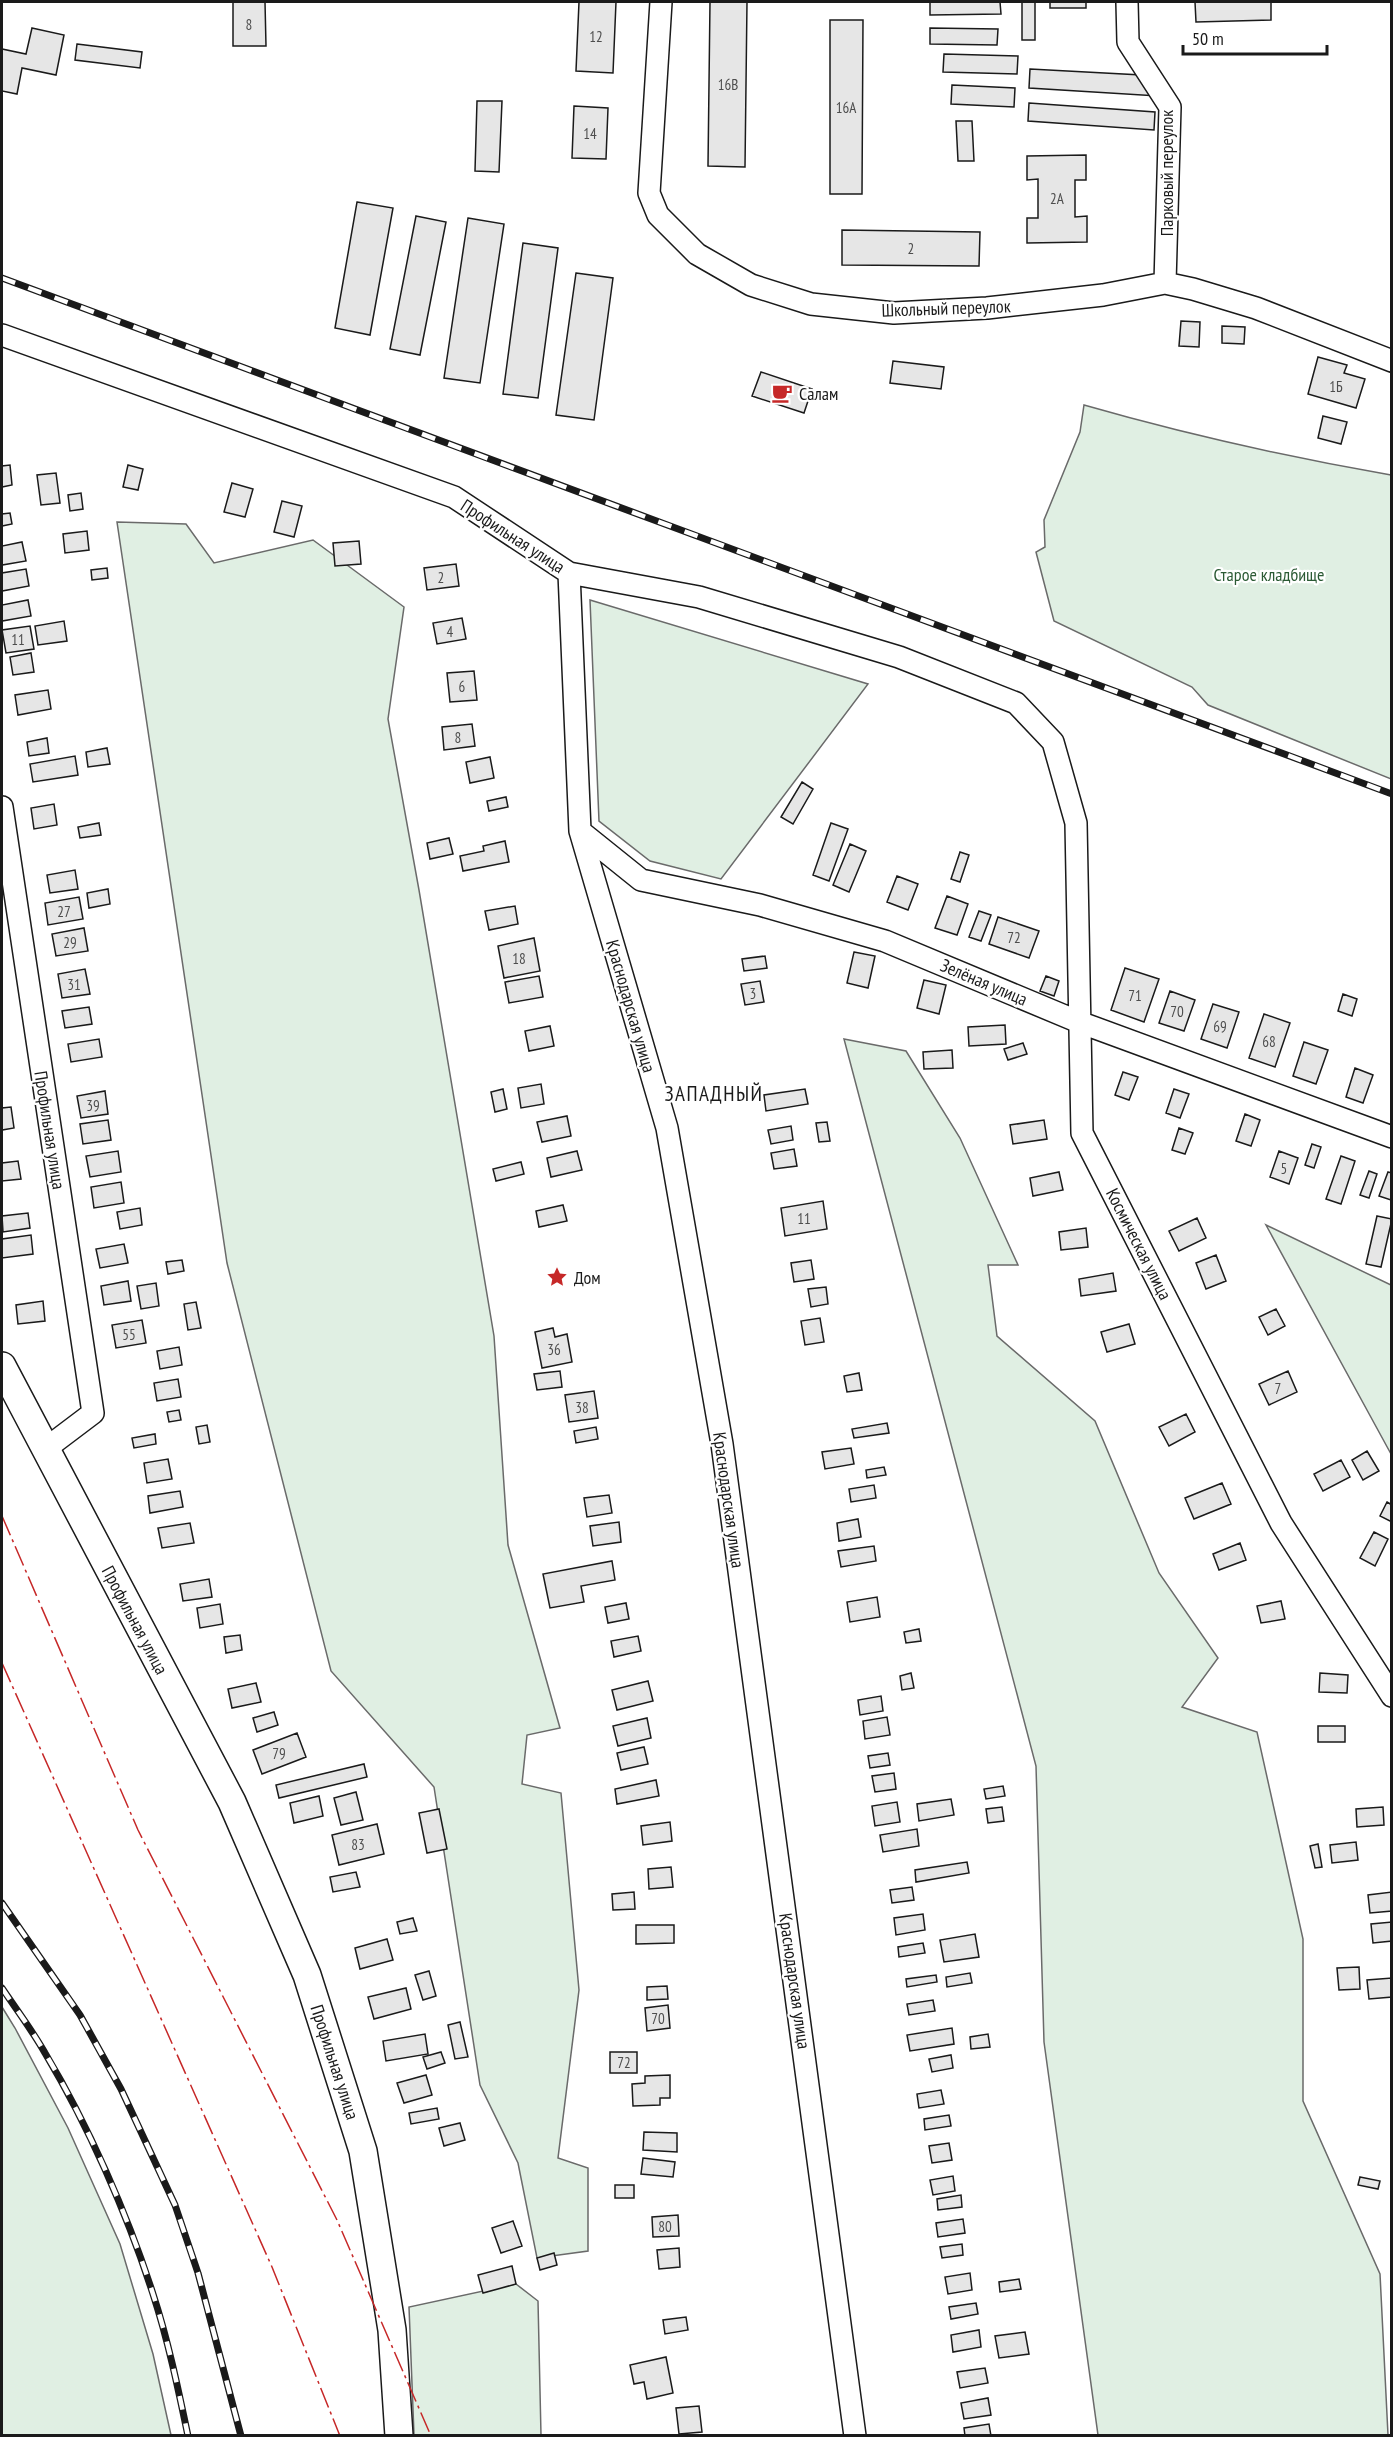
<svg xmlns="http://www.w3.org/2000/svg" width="1393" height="2437" viewBox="0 0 1393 2437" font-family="'PT Sans Narrow',sans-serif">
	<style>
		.green { fill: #e0efe3; stroke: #6a6a6a; stroke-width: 1.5 }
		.building { fill: #e6e6e6; stroke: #1a1a1a; stroke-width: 1.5 }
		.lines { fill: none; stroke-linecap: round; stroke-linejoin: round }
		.minor-casing { stroke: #1a1a1a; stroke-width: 24 }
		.major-casing { stroke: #1a1a1a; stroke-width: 30 }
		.minor { stroke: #fff; stroke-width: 21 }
		.major { stroke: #fff; stroke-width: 27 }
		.rail-casing { stroke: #1a1a1a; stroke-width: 7 }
		.rail { stroke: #fff; stroke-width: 4.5; stroke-dasharray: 14; stroke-linecap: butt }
		.power { stroke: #c62828; stroke-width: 1.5; stroke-dasharray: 21 4.5 3 4.5; stroke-linecap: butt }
		.labels { text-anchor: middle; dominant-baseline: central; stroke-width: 4.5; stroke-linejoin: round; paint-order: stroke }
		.number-label { font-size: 15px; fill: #4d4d4d }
		.street-label { font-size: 18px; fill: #1a1a1a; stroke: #fff }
		.poi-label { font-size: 18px; fill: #1a1a1a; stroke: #fff; text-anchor: start }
		.park-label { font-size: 18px; fill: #2b5a34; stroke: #fff }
		.quarter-label { font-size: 21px; letter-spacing: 1.5px; fill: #1a1a1a; stroke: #fff }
	</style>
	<rect width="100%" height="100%" fill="#fff"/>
	<path class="green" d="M1084,405c101,29 204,52 307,70v304l-183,-74 -16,-18 -138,-66 -18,-69 9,-5 -1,-27 36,-88z
		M117,522l69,2 28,39 99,-23 91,67 -16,112 31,171 75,446 14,209 52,183 -33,7 -5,49 39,9 18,197 -21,168 30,10v83l-51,7 -19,-95 -38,-78 -46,-298 -103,-116 -104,-408z
		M590,600l278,84 -147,195 -71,-18 -51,-40z
		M844,1039l62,12 54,87 58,127h-30l9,71 98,85 64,152 59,85 -36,49 75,25 46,207v162l77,173 8,161h-290l-54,-393 -8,-276z
		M1266,1225l125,60v169z
		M2,2007l13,21 53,100 52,116 33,110 18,81h-169z
		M516,2284l22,17 3,134h-127l-5,-128z"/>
	<path class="building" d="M233,2h32l1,44h-33z
		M579,2h37l-3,71 -37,-2z
		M710,2h37l-2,165 -37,-1z
		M930,2h70l1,12 -71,1z
		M1022,2h13v38h-13z
		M1050,2h36v6h-36z
		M1195,2h76v18l-75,2z
		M830,20h33l-1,174h-32z
		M32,28l32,7 -8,40 -34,-7 -5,26 -15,-3v-42l24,5z
		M930,28l68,1 -1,16 -67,-1z
		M77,44l65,8 -2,16 -65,-8z
		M944,54l74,2 -1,18 -74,-2z
		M1030,69l130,7 -2,20 -129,-8z
		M952,85l63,3 -1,19 -63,-3z
		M477,101h25l-3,71 -24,-1z
		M1029,103l126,9 -1,18 -126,-9z
		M574,106l34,2 -2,51 -34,-1z
		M956,121h16l2,40h-16z
		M1086,155v25h-11v37l12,-1v26l-60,1v-25h11v-39l-11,1v-24z
		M357,202l36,6 -23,127 -35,-7z
		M416,216l30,6 -26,133 -30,-6z
		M468,218l36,6 -24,159 -36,-5z
		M842,230l138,2 -1,34 -137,-1z
		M523,243l35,5 -20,150 -35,-4z
		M576,273l37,5 -19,142 -38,-5z
		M1181,321l19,1 -1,25 -20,-1z
		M1222,326l23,1 -1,17 -22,-1z
		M1318,357l29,8 -3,8 21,6 -9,29 -48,-14z
		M893,361l51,6 -3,22 -51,-6z
		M761,372l51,17 -8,24 -52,-17z
		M1323,416l24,6 -6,22 -23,-6z
		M10,465l2,20 -10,2v-21z
		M128,465l15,4 -5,21 -15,-3z
		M56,473l4,30 -19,2 -4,-30z
		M232,483l21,6 -8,28 -21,-5z
		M81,493l2,16 -13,2 -2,-16z
		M282,501l20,5 -8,31 -20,-5z
		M10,513l2,11 -10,2v-12z
		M87,531l2,19 -24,3 -2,-19z
		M359,541l2,23 -26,2 -2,-23z
		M22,542l4,19 -24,4v-19z
		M456,564l3,22 -32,4 -3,-22z
		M107,568l1,10 -16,2 -1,-10z
		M26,569l3,17 -27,5v-18z
		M28,600l3,16 -29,5v-16z
		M462,618l4,21 -29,5 -4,-21z
		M64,621l3,20 -29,4 -3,-19z
		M30,626l4,23 -28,4 -4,-23z
		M31,653l3,19 -21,3 -3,-18z
		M474,671l3,29 -27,2 -3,-29z
		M48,690l3,19 -33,6 -3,-20z
		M472,724l3,22 -31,4 -2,-23z
		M47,738l2,15 -20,3 -2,-14z
		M107,748l3,16 -22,3 -2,-15z
		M75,756l3,19 -45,7 -3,-18z
		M490,757l4,21 -24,5 -4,-21z
		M802,782l11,7 -20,35 -12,-7z
		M506,797l2,10 -19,4 -2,-10z
		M54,804l3,21 -23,4 -3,-21z
		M99,823l2,12 -21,3 -2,-11z
		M831,823l17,6 -19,52 -16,-6z
		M449,838l4,16 -23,5 -3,-16z
		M505,841l4,21 -46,9 -3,-15 24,-5 -1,-5z
		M850,844l16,7 -17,41 -16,-7z
		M960,852l9,3 -9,27 -9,-3z
		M75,870l3,19 -28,4 -3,-18z
		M897,876l21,8 -10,26 -21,-8z
		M108,889l2,15 -21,4 -2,-15z
		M947,896l21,8 -11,31 -22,-7z
		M79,897l4,22 -35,6 -3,-22z
		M515,906l3,18 -29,6 -4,-19z
		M979,911l12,4 -10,26 -12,-4z
		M998,917l41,14 -10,27 -40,-14z
		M84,928l4,23 -32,5 -4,-22z
		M534,938l6,33 -36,7 -6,-32z
		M854,952l21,4 -7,32 -21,-5z
		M765,956l2,12 -23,3 -2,-12z
		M1125,968l34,11 -15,43 -33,-12z
		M85,969l5,25 -28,4 -4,-24z
		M539,976l4,21 -34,6 -4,-21z
		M1046,976l13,5 -5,15 -14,-5z
		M924,980l22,5 -7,29 -22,-6z
		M760,981l4,21 -19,3 -4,-21z
		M1170,991l25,9 -11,31 -25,-8z
		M1343,994l14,5 -5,17 -14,-5z
		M1213,1004l26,8 -12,36 -26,-9z
		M89,1007l3,17 -27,4 -3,-17z
		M1264,1014l26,9 -15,44 -26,-9z
		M1005,1025l1,19 -37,2 -1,-19z
		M550,1026l4,20 -25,5 -4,-20z
		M99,1039l3,18 -31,5 -3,-18z
		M1304,1042l24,8 -12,34 -23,-8z
		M1023,1043l4,11 -19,6 -4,-11z
		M952,1050l1,18 -29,1 -1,-17z
		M1355,1068l18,7 -10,28 -17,-6z
		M1123,1072l15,5 -9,23 -14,-5z
		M541,1084l3,20 -23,4 -3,-20z
		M503,1089l4,20 -12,3 -4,-20z
		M805,1089l3,15 -42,7 -2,-16z
		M1174,1089l15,5 -9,24 -14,-5z
		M105,1091l3,23 -27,4 -4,-22z
		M11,1107l3,21 -12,2v-22z
		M1245,1114l15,6 -9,26 -15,-5z
		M567,1116l4,20 -29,6 -5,-20z
		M108,1120l3,20 -28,4 -3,-20z
		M1044,1120l3,19 -34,5 -3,-19z
		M827,1122l3,19 -11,1 -3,-19z
		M791,1126l2,14 -22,4 -3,-14z
		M1179,1128l14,5 -8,21 -13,-4z
		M1312,1144l9,3 -7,21 -9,-3z
		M794,1149l3,17 -23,3 -3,-16z
		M118,1151l3,21 -31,5 -4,-21z
		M577,1151l5,19 -31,7 -4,-19z
		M1279,1151l19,7 -9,26 -19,-7z
		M1341,1156l14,5 -14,43 -15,-5z
		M18,1161l3,18 -19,2v-18z
		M521,1162l3,12 -28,7 -3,-12z
		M1369,1171l8,3 -8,24 -9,-3z
		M1059,1172l4,18 -30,6 -3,-18z
		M1388,1172l4,1 -1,27 -12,-4z
		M121,1182l3,21 -30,5 -3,-21z
		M823,1201l4,28 -42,7 -4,-28z
		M563,1205l4,16 -28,6 -3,-16z
		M140,1208l2,17 -22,4 -3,-17z
		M28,1213l2,15 -27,4 -1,-16z
		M1377,1216l15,3 -11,48 -15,-3z
		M1197,1218l9,20 -27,13 -10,-20z
		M1086,1228l2,19 -27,3 -2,-18z
		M31,1235l2,19 -31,4v-19z
		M124,1244l4,19 -28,5 -4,-19z
		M1216,1255l10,26 -20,8 -10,-26z
		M182,1260l2,11 -16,3 -2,-12z
		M811,1260l3,19 -20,3 -3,-19z
		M1113,1273l3,18 -35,5 -2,-17z
		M128,1281l3,20 -27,4 -3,-19z
		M156,1283l3,23 -18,3 -4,-23z
		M826,1287l2,17 -17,3 -3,-18z
		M43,1301l2,20 -27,3 -2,-19z
		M196,1302l5,26 -13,2 -4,-26z
		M1276,1309l9,17 -17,9 -9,-18z
		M820,1318l4,24 -19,3 -4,-24z
		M142,1320l4,23 -30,5 -4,-23z
		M1129,1324l6,20 -28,8 -6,-20z
		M553,1328l2,9 12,-3 5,28 -30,6 -7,-36z
		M179,1347l3,18 -22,4 -3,-18z
		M560,1371l2,16 -25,3 -3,-16z
		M1288,1371l9,21 -28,13 -10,-21z
		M859,1373l3,17 -15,2 -3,-16z
		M178,1379l3,18 -24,4 -3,-18z
		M594,1391l4,27 -29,4 -4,-27z
		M179,1410l2,10 -12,2 -2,-10z
		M1186,1414l9,18 -26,14 -10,-19z
		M887,1423l2,10 -35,5 -2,-9z
		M207,1425l3,17 -11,2 -3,-17z
		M596,1427l2,12 -22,4 -2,-12z
		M155,1434l1,10 -22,4 -2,-10z
		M851,1448l3,16 -29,5 -3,-17z
		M1367,1451l12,20 -16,9 -11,-20z
		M168,1459l4,20 -25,4 -3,-20z
		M1341,1460l9,17 -27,14 -9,-17z
		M884,1467l2,8 -19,3 -1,-8z
		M1222,1483l9,21 -37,15 -9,-21z
		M874,1485l2,13 -25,4 -2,-13z
		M180,1491l3,16 -33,6 -2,-17z
		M609,1495l3,18 -25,4 -3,-19z
		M1387,1502l5,3v17l-12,-6z
		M858,1519l3,18 -22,4 -2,-18z
		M619,1522l2,20 -28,4 -3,-20z
		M190,1523l4,20 -32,5 -4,-20z
		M1374,1532l14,7 -13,27 -15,-8z
		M1240,1543l6,17 -27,10 -6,-16z
		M874,1546l2,15 -35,6 -3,-16z
		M612,1561l3,19 -34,6 3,16 -34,6 -7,-34z
		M209,1579l3,18 -29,4 -3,-17z
		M877,1597l3,20 -30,5 -3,-20z
		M1281,1601l4,18 -24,4 -4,-17z
		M626,1603l3,16 -21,4 -3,-16z
		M220,1604l3,20 -23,4 -3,-20z
		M919,1629l2,12 -15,2 -2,-11z
		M240,1635l2,15 -16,3 -2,-16z
		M638,1636l3,15 -27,6 -3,-16z
		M911,1673l3,15 -12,2 -2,-14z
		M1320,1673l28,2 -1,18 -28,-1z
		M648,1681l5,20 -36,9 -5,-20z
		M256,1683l5,19 -29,6 -4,-19z
		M881,1696l2,15 -23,4 -2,-15z
		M274,1712l4,13 -21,7 -4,-14z
		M887,1717l3,18 -25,4 -2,-18z
		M647,1718l4,20 -33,8 -5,-20z
		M1318,1726h27v16h-27z
		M297,1733l9,24 -44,17 -9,-24z
		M644,1747l4,17 -27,6 -4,-17z
		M888,1753l2,12 -20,3 -2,-12z
		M364,1764l3,13 -88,21 -3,-13z
		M894,1773l2,16 -21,3 -3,-16z
		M656,1780l3,16 -42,8 -2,-15z
		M1003,1786l2,10 -19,3 -2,-10z
		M356,1792l7,28 -22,5 -7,-27z
		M319,1796l4,20 -29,7 -4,-20z
		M951,1799l3,16 -35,6 -2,-17z
		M897,1802l3,20 -25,4 -3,-20z
		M1002,1807l2,14 -16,2 -2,-14z
		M1383,1807l1,18 -27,2 -1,-18z
		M439,1809l8,40 -20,4 -8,-40z
		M670,1822l2,19 -29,4 -2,-19z
		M377,1824l7,30 -45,11 -7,-30z
		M917,1829l2,17 -36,6 -3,-17z
		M1356,1842l2,18 -26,3 -2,-18z
		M1318,1844l4,23 -7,1 -5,-22z
		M967,1862l2,11 -53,9 -1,-12z
		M671,1867l2,20 -24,2 -1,-20z
		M356,1872l4,15 -27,5 -3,-15z
		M912,1887l2,13 -22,3 -2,-13z
		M634,1892l1,17 -22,1 -1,-16z
		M1392,1892v19l-22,2 -2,-18z
		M923,1914l2,16 -29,5 -2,-17z
		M413,1918l4,13 -17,3 -3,-12z
		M1392,1922v19l-19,2 -2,-19z
		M636,1925h38v18l-38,1z
		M975,1934l4,23 -35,5 -4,-22z
		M387,1939l6,21 -33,9 -5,-21z
		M923,1943l2,10 -26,4 -1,-10z
		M1359,1967l1,22 -21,1 -2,-22z
		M429,1971l7,25 -13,4 -8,-25z
		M970,1973l2,10 -25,4 -1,-10z
		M936,1975l1,7 -30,5 -1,-8z
		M1392,1978v19l-23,2 -2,-19z
		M667,1986l1,13 -21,1v-13z
		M406,1988l5,21 -37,10 -6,-22z
		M933,2000l2,11 -26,4 -2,-11z
		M668,2005l2,23 -23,3 -2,-23z
		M460,2022l8,35 -13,2 -7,-34z
		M952,2028l2,16 -44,7 -3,-16z
		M425,2034l3,20 -42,7 -3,-20z
		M988,2034l2,13 -19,2 -1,-12z
		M441,2052l4,11 -18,6 -4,-12z
		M610,2052h27v21h-27z
		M951,2055l2,13 -21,4 -3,-13z
		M426,2075l6,20 -28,8 -7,-20z
		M670,2075v23h-10v7l-27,1 -1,-22 13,-1v-7z
		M941,2090l3,14 -25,4 -2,-14z
		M437,2108l2,11 -28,5 -2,-11z
		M949,2115l2,11 -26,4 -1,-11z
		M460,2123l5,17 -21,6 -5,-18z
		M644,2132l33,1v19l-34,-2z
		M949,2143l3,17 -20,3 -3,-17z
		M643,2158l32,4 -2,15 -32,-3z
		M953,2176l2,15 -22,4 -3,-15z
		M1360,2177l20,4 -2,8 -20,-4z
		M615,2185h19v13h-19z
		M961,2195l1,12 -24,3 -1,-11z
		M678,2215l1,21 -26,1 -1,-20z
		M963,2219l2,14 -27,4 -2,-14z
		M513,2221l9,25 -21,7 -9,-25z
		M962,2244l1,11 -21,3 -2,-11z
		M679,2248l1,19 -21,2 -2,-19z
		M554,2253l3,12 -17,5 -3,-12z
		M512,2266l4,18 -33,9 -5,-18z
		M970,2273l2,17 -24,4 -3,-17z
		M1019,2279l2,10 -21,3 -1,-10z
		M976,2303l2,11 -27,5 -2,-12z
		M686,2317l2,13 -23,4 -2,-14z
		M979,2330l2,17 -28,5 -2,-17z
		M1025,2332l4,22 -30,4 -4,-22z
		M666,2357l7,36 -26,6 -3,-17 -10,2 -4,-19z
		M985,2368l3,15 -28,5 -3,-16z
		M988,2398l3,17 -27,4 -3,-16z
		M699,2406l3,26 -23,2 -3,-26z
		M989,2424l2,12h-26l-1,-8z"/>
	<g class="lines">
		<g class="minor-casing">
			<path id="minor" d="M661,2l-12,191 9,22 39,39 54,31 60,19 83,9 93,-5 116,-13 62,-12 28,6 63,19 136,53
				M1127,2l1,40 42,65 -5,176
				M2,335l452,162 115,76 130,24 200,60 117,46 37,39 23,81 6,310 199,390 111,173
				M569,573l11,258 87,297 55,316 133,992
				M2,807l91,606 -49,37
				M580,831l61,49 119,25 125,36 194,81 313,115"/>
		</g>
		<g class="major-casing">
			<path id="major" d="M2,1366l230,436 75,173 56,176 29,179 7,106"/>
		</g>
		<use href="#minor" class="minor"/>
		<use href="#major" class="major"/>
		<g class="rail-casing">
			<path id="rail" d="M2,278l1390,516
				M2,1903l78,112 41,74 54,116 23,68 43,163
				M2,1988c14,21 30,42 43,65 43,72 82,160 108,241 15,46 25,94 35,142"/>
		</g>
		<use href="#rail" class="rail"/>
		<path class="power" d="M2,1516l136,314 199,390 94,216
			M2,1663l270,604 68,169"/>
	</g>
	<defs>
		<g id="cafe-bare" transform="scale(1.62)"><path d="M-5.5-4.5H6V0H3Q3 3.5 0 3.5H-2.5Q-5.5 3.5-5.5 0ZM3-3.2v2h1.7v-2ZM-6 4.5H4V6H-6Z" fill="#c62828" stroke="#fff" stroke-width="2.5" paint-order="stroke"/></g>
		<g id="sight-bare" transform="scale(1.62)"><path d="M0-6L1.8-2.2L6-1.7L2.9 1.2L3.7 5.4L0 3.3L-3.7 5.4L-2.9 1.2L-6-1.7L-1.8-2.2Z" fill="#c62828" stroke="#fff" stroke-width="2.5" paint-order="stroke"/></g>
	</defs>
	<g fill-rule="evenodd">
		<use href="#cafe-bare" x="782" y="393"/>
		<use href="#sight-bare" x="557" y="1277"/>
	</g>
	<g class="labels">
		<g class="number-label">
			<text x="249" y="24">8</text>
			<text x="596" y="36">12</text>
			<text x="728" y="84">16В</text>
			<text x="846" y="107">16А</text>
			<text x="590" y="133">14</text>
			<text x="1057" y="198">2А</text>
			<text x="911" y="248">2</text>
			<text x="1336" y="386">1Б</text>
			<text x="441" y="577">2</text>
			<text x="450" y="631">4</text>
			<text x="18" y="639">11</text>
			<text x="462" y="686">6</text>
			<text x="458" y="737">8</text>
			<text x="64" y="911">27</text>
			<text x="1014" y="937">72</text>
			<text x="70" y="942">29</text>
			<text x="519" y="958">18</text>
			<text x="74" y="984">31</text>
			<text x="753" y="993">3</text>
			<text x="1135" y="995">71</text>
			<text x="1177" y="1011">70</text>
			<text x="1220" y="1026">69</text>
			<text x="1269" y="1041">68</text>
			<text x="93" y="1105">39</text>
			<text x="1284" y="1168">5</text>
			<text x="804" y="1218">11</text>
			<text x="129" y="1334">55</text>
			<text x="554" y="1349">36</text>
			<text x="1278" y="1388">7</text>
			<text x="582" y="1407">38</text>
			<text x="279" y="1753">79</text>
			<text x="358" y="1844">83</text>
			<text x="658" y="2018">70</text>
			<text x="624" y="2062">72</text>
			<text x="665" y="2226">80</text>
		</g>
		<g class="street-label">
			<text transform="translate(1166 173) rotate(-90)">Парковый переулок</text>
			<text transform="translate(946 308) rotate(-2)">Школьный переулок</text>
			<text transform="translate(513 536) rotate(33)">Профильная улица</text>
			<text transform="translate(984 982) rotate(23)">Зелёная улица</text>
			<text transform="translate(631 1006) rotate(74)">Краснодарская улица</text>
			<text transform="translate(50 1130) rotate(81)">Профильная улица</text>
			<text transform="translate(1139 1244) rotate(63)">Космическая улица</text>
			<text transform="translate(729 1500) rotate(82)">Краснодарская улица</text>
			<text transform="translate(135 1620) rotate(62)">Профильная улица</text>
			<text transform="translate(795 1981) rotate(82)">Краснодарская улица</text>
			<text transform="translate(335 2062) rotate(72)">Профильная улица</text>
		</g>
		<g class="poi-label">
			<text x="799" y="393">Салам</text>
			<text x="574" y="1277">Дом</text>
		</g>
		<g class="park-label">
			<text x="1269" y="574">Старое кладбище</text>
		</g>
		<g class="quarter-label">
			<text x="714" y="1093">ЗАПАДНЫЙ</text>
		</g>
	</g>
	<rect width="1393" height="2437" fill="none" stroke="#1a1a1a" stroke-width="6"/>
	<path d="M1183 45v9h144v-9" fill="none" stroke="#1a1a1a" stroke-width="3"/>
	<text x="1192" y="45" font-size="18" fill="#1a1a1a" stroke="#ffffff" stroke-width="4.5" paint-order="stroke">50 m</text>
</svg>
